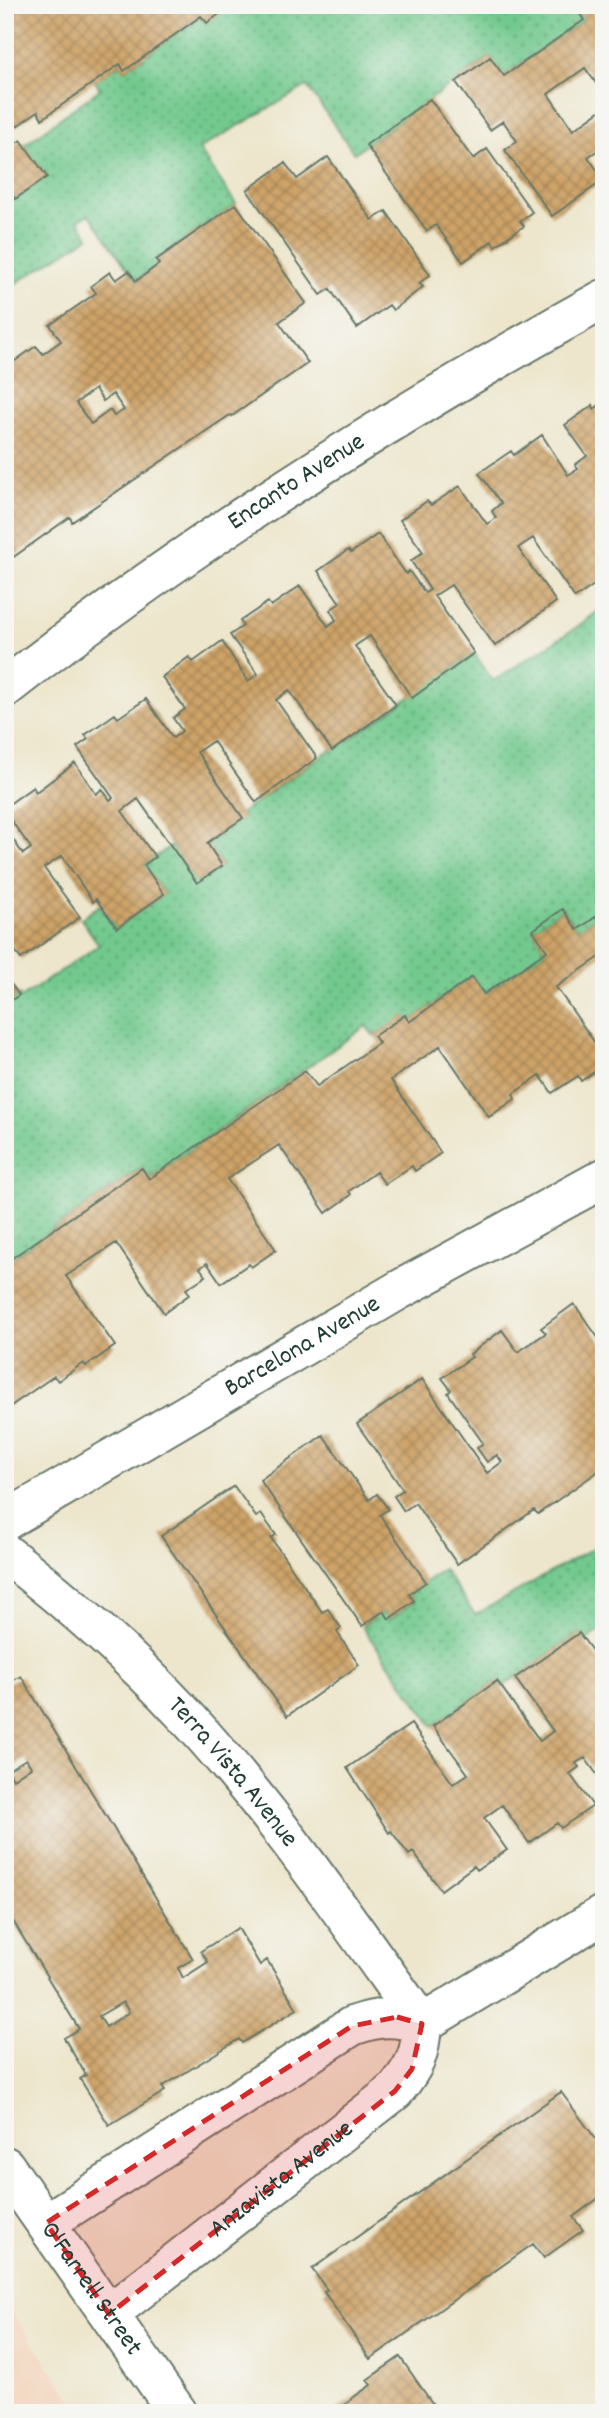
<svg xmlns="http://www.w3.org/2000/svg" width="609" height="2418" viewBox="0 0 609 2418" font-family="Dekko,sans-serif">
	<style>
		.built { fill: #f2d5bd }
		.park { fill: url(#park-dots); stroke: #488361; stroke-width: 2 }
		.building { fill: url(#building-cross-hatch); fill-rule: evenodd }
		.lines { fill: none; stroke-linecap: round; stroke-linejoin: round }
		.minor-casing { stroke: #677869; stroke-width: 42 }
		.minor { stroke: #fff; stroke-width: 38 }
		.marked { fill: #d62828; fill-opacity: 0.2; stroke: #d62828; stroke-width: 5; stroke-dasharray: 14 9; stroke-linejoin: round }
		.labels { text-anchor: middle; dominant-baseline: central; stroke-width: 7; stroke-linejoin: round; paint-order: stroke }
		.street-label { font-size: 26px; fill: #1f3d34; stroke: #f6f6f2 }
	</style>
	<defs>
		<pattern id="park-dots" width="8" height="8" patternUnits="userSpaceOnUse" patternTransform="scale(1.75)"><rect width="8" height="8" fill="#72c98e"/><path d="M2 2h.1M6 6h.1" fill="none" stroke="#5da475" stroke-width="1.8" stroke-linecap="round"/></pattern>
		<pattern id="building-cross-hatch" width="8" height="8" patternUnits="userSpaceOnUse" patternTransform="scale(1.75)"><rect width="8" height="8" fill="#cea367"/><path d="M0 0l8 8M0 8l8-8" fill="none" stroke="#a78656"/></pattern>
	</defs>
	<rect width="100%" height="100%" fill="#f6f6f2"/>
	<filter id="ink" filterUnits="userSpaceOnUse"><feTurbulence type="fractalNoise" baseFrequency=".0143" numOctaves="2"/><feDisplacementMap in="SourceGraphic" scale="14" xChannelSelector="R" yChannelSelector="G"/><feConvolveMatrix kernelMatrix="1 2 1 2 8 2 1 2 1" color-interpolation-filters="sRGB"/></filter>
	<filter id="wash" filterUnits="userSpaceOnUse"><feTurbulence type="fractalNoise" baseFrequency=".00686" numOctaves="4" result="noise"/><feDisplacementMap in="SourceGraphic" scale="28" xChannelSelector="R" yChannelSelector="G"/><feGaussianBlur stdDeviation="1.57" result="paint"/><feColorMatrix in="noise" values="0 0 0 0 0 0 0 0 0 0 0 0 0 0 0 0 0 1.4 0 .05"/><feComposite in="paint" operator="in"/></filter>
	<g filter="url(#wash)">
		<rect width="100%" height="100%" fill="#ede6cc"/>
		<path class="built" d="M5,2303l77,110h-77z"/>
		<path class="park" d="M232,5h342l10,15 -80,56 -14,-19 -136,96 -47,-67 -108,63 37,55 -79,55 2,5 -23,17 -47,-67 -11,6 11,17 -84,53v-105l10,14 32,-22 -23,-32 76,-56 -5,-8 25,-17 5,6 76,-54 6,7z
			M604,607v269l-9,6 9,12v17l-27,19 -14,-21 -30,21 14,21 -63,43 -12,-17 -63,45 -4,-6 -31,20 -8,-10 -217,153 -8,-11 -136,95v-258l14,-10 2,3 78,-53 -18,-26 19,-14 17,23 47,-34 -20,-29 27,-19 27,37 24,-17 -15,-23 36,-25 -2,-5 90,-64 1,2 142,-98 19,28 81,-52z
			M604,1542v86l-19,13 -6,-8 -77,54 -5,-6 -64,45 -71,-100 22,-15 6,8 24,-18 -5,-7 34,-25 32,46z"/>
		<g id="blocks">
			<path class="building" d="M5,5h227l-25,18 -6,-7 -77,55 -4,-7 -78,55 -4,-8 -25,18 2,4 -10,7z
				M574,5h30v89l-19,-26 -37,26 25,36 31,-22v38l-16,11 16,23 -52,36 -47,-66 12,-9 -14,-20 -13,9 -34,-48 34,-25 14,19 80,-56z
				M430,99l43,60 14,-10 45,63 -12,9 4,5 -29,20 -3,-5 -29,21 -27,-37 -9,6 -61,-86z
				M21,140l26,37 -32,22 -10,-14v-35z
				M328,157l44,63 14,-9 44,64 -11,8 4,4 -30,23 -4,-5 -32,23 -27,-39 -9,6 -74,-105 38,-27 12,16z
				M236,204l70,99 -27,19 29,41 -76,53 -2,-1 -158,107 -2,-5 -65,46v-195l31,-22 7,8 18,-13 -11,-16 46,-32 -5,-7 19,-14 6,8 13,-9 7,10 23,-17 -3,-4zM95,389l8,12 10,-7 11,16 -10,6 -4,-6 -19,14 -15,-21z
				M604,402v95l-4,3 4,5v73l-29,20 -42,-60 -15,10 38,54 -61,44 -44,-61 -17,11 40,57 -62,45 -42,-62 -15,10 41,59 -64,46 -43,-61 -13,10 41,58 -61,44 -43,-61 -16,11 46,66 -36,25 15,23 -25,17 -59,-84 -16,12 33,46 -11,8 20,29 -47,34 -21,-29 -3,3 -31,-46 -18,12 36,49 -59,42 -16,-22v-109l18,26 8,-6 -26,-36v-5l28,-20 3,5 39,-29 21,31 6,-5 8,11 3,-2 -36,-51 11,-8 -3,-4 30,-21 3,4 28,-19 27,39 9,-7 -9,-13 12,-9 -23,-32 27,-20 4,5 29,-21 26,40 10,-7 -28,-39 13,-9 -3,-5 28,-19 3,4 29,-20 28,40 8,-6 -6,-10 10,-7 -22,-32 30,-21 3,3 27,-19 28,40 3,-3 16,22 5,-3 -19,-29 12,-9 -23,-32 27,-19 4,4 29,-19 27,38 9,-6 -4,-7 9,-8 -22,-30 32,-22 3,4 28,-20 26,40 10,-6 -3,-4 12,-9 -22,-31 28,-20 1,4z
				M604,876v18l-9,-13z
				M563,909l14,21 27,-19v43l-48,33 48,69v9l-23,16 -3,-5 -26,17 -12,-18 -27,19 2,5 -26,18 -49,-71 -49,34 50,73 -26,18 -3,-5 -27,18 -9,-12 -27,19 2,4 -25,18 -47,-68 -52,34 49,71 -25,17 -2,-3 -28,19 -14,-20 -7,5 6,8 -20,13 4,5 -26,19 -48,-70 -50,33 49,70 -29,20 -3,-3 -25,18 -4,-5 -49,34v-147l137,-95 7,11 156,-108 12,15 62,-43 -5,-7 31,-21 4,7 63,-45 12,17 63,-43 -14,-21z
				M5,976l14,19 -14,10z
				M574,1304l30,42v129l-4,-5 -62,44 -4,-4 -77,54 -42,-61 -11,8 -10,-15 9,-6 -46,-66 65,-45 65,94 15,-11 -5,-7 -10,7 -10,-14 6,-5 -35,-50 3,-3 -9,-12 30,-21 -2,-3 32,-24 16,22 28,-19 -5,-5z
				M323,1435l46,65 8,-6 11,15 -8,6 46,67 -17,12 5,7 -25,18 -5,-8 -22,15 -102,-146z
				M234,1486l22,31 5,-3 15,21 -5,3 51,74 6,-3 13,19 -4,4 22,33 -72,51 -126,-180z
				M579,1633l25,34v117l-19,-26 -9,5 3,4 -9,7 23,32 -32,22 -4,-5 -28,20 -27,-38 -18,13 23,32 -30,20 -3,-4 -33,24 -28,-38 -4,3 -18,-24 -2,2 -42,-65 64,-44 42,60 15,-10 -35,-48 64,-45 43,60 13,-10 -38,-53z
				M21,1676l172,283 -15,9 5,10 25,-16 -7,-11 37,-23 22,37 7,-5 30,49 -55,34 -3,-4 -77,48 3,4 -56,34 -29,-46 6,-4 -22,-37 15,-9 -74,-121v-223zM26,1759l5,8 -18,12 -5,-9zM123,2002l6,10 -23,15 -7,-11z
				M561,2092l43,58v44l-31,23 10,13 -39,28 -11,-14 -163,115 -46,-67 3,-2 -15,-21z
				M400,2357l39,56h-108l40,-28 -4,-5z"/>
		</g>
	</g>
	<g filter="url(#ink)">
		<use href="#blocks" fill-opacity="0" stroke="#677869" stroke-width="2"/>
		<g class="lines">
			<g class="minor-casing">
				<g id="minor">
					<path id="s1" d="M5,688c187,-147 391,-274 599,-389"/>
					<path id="s2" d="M5,1521l394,-231 205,-112"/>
					<path id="s3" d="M5,1553c63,49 123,101 178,160 89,96 163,205 239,311"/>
					<path id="s4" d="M5,2166l173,247"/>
					<path d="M46,2223l306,-197c28,-10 42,-10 70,-2l182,-110"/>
					<path id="s5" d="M109,2314l286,-223c20,-25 25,-35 27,-67"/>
				</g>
			</g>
			<use href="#minor" class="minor"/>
		</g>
	</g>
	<path class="marked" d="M397,2017l25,7 -10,45 -17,22 -286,223 -63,-91 306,-197z"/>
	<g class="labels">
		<g class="street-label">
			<text stroke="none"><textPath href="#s1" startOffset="357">Encanto Avenue</textPath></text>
			<text stroke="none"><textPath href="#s2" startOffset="345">Barcelona Avenue</textPath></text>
			<text stroke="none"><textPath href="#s3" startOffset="317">Terra Vista Avenue</textPath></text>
			<text stroke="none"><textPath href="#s5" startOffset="219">Anzavista Avenue</textPath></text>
			<text stroke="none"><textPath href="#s4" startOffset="150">O'Farrell Street</textPath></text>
		</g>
	</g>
	<rect width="609" height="2418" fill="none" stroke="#f6f6f2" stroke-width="28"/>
</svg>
